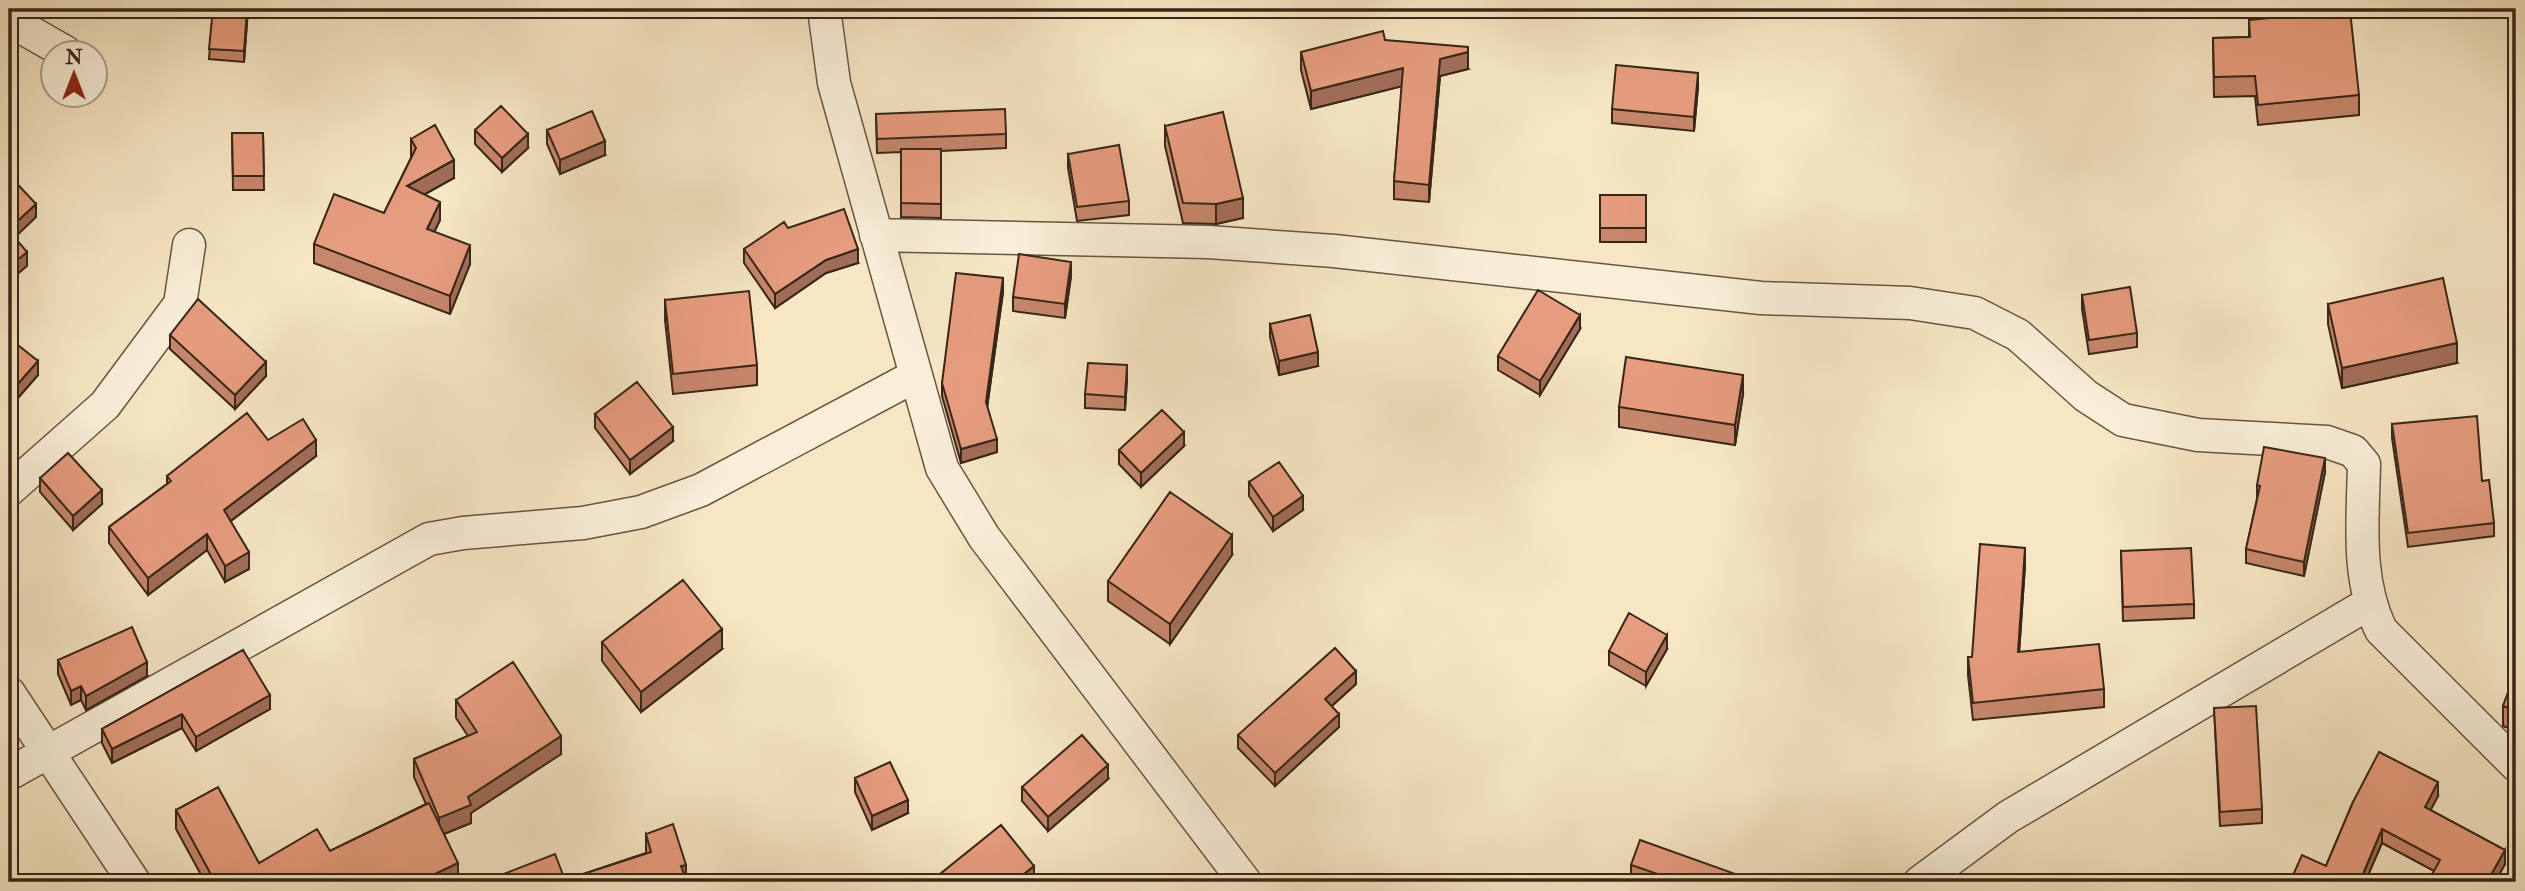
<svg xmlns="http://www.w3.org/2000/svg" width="2525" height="891" viewBox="0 0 2525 891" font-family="'IM FELL Double Pica',serif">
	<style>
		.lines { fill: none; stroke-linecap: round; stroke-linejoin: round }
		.minor-casing { stroke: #685642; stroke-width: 35 }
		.minor { stroke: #f9efd9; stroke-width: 32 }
		.wall { fill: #c6866c; stroke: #392617; stroke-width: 2 }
		.shaded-wall { fill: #a16d58; stroke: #392617; stroke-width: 2 }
		.building { fill: #e69c7e; stroke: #392617; stroke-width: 2 }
	</style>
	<rect width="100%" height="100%" fill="#f6e6c4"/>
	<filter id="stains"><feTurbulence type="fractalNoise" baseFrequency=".00286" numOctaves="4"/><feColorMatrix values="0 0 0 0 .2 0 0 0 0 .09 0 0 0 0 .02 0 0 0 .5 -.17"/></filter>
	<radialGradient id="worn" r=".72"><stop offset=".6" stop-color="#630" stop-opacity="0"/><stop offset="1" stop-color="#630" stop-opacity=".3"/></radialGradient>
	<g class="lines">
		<g class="minor-casing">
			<path id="minor" d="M824,9l10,74 108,385 42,69 261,345
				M9,20l56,32
				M876,235l332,7 126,9 427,47 149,5 65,10 43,22 68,61 37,24 75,15 129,7 26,9 11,13c-1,56 -8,114 17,166l135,135
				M9,490l96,-85 75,-101 9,-59
				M9,693l125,189
				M9,774l420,-235 34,-6 120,-10 58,-11 60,-22 214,-114
				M1920,882l88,-65 360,-213"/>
		</g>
		<use href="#minor" class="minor"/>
	</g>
	<path class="wall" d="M213,9h35l-4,53 -35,-3z
		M1935,9h39l-38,7z
		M2249,20l110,75v20l-101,10 -3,-29 -41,1 -1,-59 36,-1z
		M1385,40l83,29 -28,7 -11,126 -35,-3v-18l8,-95 -91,23 -10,-39v-18z
		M1698,87l-4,44 -82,-8v-14z
		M876,114l130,20v14l-65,3v67l-40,-1v-65l-24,1z
		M1165,126l78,92 -27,6 -33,-1 -18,-77z
		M475,130l53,18 -26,24 -27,-28z
		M547,130l58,25 -45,19 -13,-30z
		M232,133h31l1,57h-31z
		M411,139l43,39 -29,16 15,26 -6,12 36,32 -20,50 -136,-51v-19l70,-31 27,-55z
		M1068,154l61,47v14l-52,6 -9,-53z
		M1600,195h46v47h-46z
		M788,228l70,35 -32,10 -51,35 -31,-45v-14z
		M1071,276l-6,42 -52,-7v-14z
		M1003,292l-16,115 10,45 -36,11 -19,-67v-13z
		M2082,295l55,38v14l-48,7 -7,-45z
		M665,300l92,65v20l-84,9 -8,-74z
		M2328,304l129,59 -115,25 -14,-64z
		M1270,324l48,42 -39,9 -9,-38z
		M1580,329l-40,66 -42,-25v-14z
		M170,335l96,41 -31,33 -65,-60z
		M9,338l29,37 -21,24 -8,-7z
		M1127,379l-2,31 -40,-2v-14z
		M1743,394l-8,51 -116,-18v-20z
		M595,414l78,27 -43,33 -35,-46z
		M2392,424l90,57 12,42v13l-86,11 -16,-109z
		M268,440l48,16 -85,65 18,48 -24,13 -18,-32 -59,45 -39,-52v-16l58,-43v-8z
		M1184,446l-43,41 -22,-23v-14z
		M2325,472l-21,104 -58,-13v-14l11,-50v-14z
		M40,478l62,26 -29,26 -33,-38z
		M1249,482l54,28 -30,21 -24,-35z
		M2121,551l73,53v14l-71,3z
		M1232,555l-62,89 -62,-43v-20z
		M2025,565l-6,87 85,37v18l-131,13 -5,-45v-18h4z
		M602,642l120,7 -81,63 -39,-51z
		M1667,649l-21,37 -37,-21v-14z
		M243,650l27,59 -74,42 -14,-23 -70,35 -10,-20v-14z
		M58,660l89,16 -61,34 -5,-10 -10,5 -13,-31z
		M2516,675v56l-13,-5v-20z
		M1356,684l-24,22 7,21 -64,59 -37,-38v-13z
		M456,700l105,54 -90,59v10l-27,11 14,48h-253l-29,-53v-19l83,53 71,-12 96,-47 -12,-27v-18l54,-23 -12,-18z
		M2214,708l48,101v14l-42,3z
		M855,778l53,35 -36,17 -17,-38z
		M1108,779l-60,52 -26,-30v-14z
		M2438,796l-8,14 75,54 -10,18h-67l6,-11 -52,-28 -17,39h-75l36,-16 27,-64z
		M646,834l40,46h-121l81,-27z
		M1631,865l110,17h-100l-10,-3z
		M940,874l94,6 -3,2h-91z"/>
	<path class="shaded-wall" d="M247,9h1l-4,53v-11z
		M1468,52v17l-28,7 -11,126v-17l11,-126z
		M1403,68v18l-92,23v-18z
		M1698,73v14l-4,44v-14z
		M528,134v14l-26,24v-14z
		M605,141v14l-45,19v-14z
		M454,160v18l-47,26v-18z
		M1243,198v20l-27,6v-20z
		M440,202v18l-13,27v-18z
		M36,204v13l-27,26v-14z
		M470,245v19l-20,50v-18z
		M858,249v14l-32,10 -51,35v-14l51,-34z
		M27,252v14l-18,15v-14z
		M1071,262v14l-6,42v-14z
		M1003,278v14l-17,124v-14z
		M1580,315v14l-40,66v-14z
		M2457,343v20l-115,25v-20z
		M1318,352v14l-39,9v-14z
		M38,361v14l-21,24v-14z
		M266,362v14l-31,33v-14z
		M1127,365v14l-2,31v-13z
		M1743,375v19l-8,51v-20z
		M673,427v14l-43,33v-14z
		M1184,432v14l-43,41v-14z
		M997,439v13l-36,11v-14z
		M316,440v16l-92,70v-16z
		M2325,458v14l-21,104v-14z
		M102,490v14l-29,26v-14z
		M1303,496v14l-30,21v-14z
		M207,534v16l-59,45v-17z
		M1232,535v20l-62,89v-20z
		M2025,548v17l-7,105v-18z
		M249,552v17l-24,13v-16z
		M722,629v20l-81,63v-20z
		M1667,635v14l-21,37v-14z
		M147,662v14l-61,34v-14z
		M1356,671v13l-31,28v-13z
		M81,686v14l-10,5v-14z
		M270,695v14l-74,42v-14z
		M182,714v14l-70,35v-14z
		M1339,714v13l-64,59v-13z
		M561,736v18l-90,59v10l-32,13v-18l29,-21z
		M1108,765v14l-60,52v-14z
		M2438,782v14l-13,25v-14z
		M908,800v13l-36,17v-14z
		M2382,829v14l-17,39h-5z
		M2505,850v14l-10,18h-8z
		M458,863v19h-40z
		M686,865v17l-5,-16z
		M1034,866v14l-3,2h-17z"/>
	<path class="building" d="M213,9h34l-3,42 -35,-2z
		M2350,10l9,85 -101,10 -3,-29 -41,1 -1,-39 37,-1 -1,-17z
		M1383,31l2,9 83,7v5l-28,7 -11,126 -35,-4 9,-113 -92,23 -10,-39z
		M1616,65l82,8 -4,44 -82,-8z
		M501,106l27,28 -26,24 -27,-28z
		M1005,109l1,25 -129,5 -1,-25z
		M592,111l13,30 -45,19 -13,-30z
		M1223,112l20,86 -27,6 -33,-1 -18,-77z
		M435,125l19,35 -47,26 33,16 -13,27 43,16 -20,51 -136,-52 20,-50 50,19 32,-65 -5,-9z
		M232,133h31l1,43h-31z
		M1119,145l10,56 -52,6 -9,-53z
		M901,149h40v55l-40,-1z
		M9,175l27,29 -27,25z
		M1600,195h46v33h-46z
		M844,209l14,40 -32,11 -51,34 -31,-45 40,-27 4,6z
		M9,231l18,21 -18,15z
		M1019,254l52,8 -6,42 -52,-7z
		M956,273l47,5 -17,124 11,37 -36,10 -19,-66z
		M2443,278l14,65 -115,25 -14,-64z
		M2130,287l7,46 -48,7 -7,-45z
		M1538,290l42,25 -40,66 -42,-25z
		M749,291l8,74 -84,9 -8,-74z
		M198,299l68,63 -31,33 -65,-60z
		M1310,315l8,37 -39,9 -9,-37z
		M9,338l29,23 -21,24 -8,-7z
		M1626,357l117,18 -8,50 -116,-18z
		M1088,363l39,2 -2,32 -40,-3z
		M637,382l36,45 -43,33 -35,-46z
		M1162,410l22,22 -43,41 -22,-23z
		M247,413l21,27 35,-21 13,21 -92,70 25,42 -24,14 -18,-32 -59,44 -39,-51 62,-46 -4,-5z
		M2477,416l5,65 7,-1 5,43 -86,10 -16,-109z
		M2264,447l61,11 -21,104 -58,-13 14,-63 -3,-1z
		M68,453l34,37 -29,26 -33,-38z
		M1279,462l24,34 -30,21 -24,-35z
		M1170,492l62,43 -62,89 -62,-43z
		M1980,544l45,4 -7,104 81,-8 5,45 -131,14 -5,-46h4z
		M2191,548l3,56 -71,3 -2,-56z
		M683,580l39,49 -81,63 -39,-50z
		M1629,613l38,22 -21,37 -37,-21z
		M132,627l15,35 -61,34 -5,-10 -10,5 -13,-31z
		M1335,648l21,23 -31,28 14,15 -64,59 -37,-38z
		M243,650l27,45 -74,42 -14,-23 -70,35 -10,-20z
		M513,662l48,74 -93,61 3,8 -32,13 -25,-59 63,-27 -21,-32z
		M2515,674l1,1v36l-13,-5z
		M2256,706l6,103 -42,3 -6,-104z
		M1082,735l26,30 -60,52 -26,-30z
		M2379,752l59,30 -13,25 80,43 -18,32h-59l12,-22 -58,-31 -22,52 3,1h-73l12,-27 24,11 27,-64z
		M890,762l18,38 -36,16 -17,-38z
		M218,787l41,76 58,-34 13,22 99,-48 29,60 -40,19h-203l-39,-72z
		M673,824l13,41 -5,1 6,16h-204l72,-28 10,26 86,-28 -5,-18z
		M1001,825l33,41 -20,16h-68l-6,-8z
		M1640,840l101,36 -2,6h-58l-50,-17z
		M9,858l12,24h-12z"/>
	<rect width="2525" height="891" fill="none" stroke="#f6e6c4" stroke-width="35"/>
	<rect x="10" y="10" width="2504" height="870" fill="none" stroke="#392617" stroke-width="3.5"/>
	<rect x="18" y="18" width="2490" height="856" fill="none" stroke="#392617" stroke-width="2"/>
	<g transform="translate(74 74)"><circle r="33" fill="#f9efd9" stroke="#ac9f8b" stroke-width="2"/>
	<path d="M0-5L12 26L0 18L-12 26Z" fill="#8f2418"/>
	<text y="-10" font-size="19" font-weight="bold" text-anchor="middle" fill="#392617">N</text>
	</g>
	<rect width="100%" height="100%" filter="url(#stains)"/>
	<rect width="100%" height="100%" fill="url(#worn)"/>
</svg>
